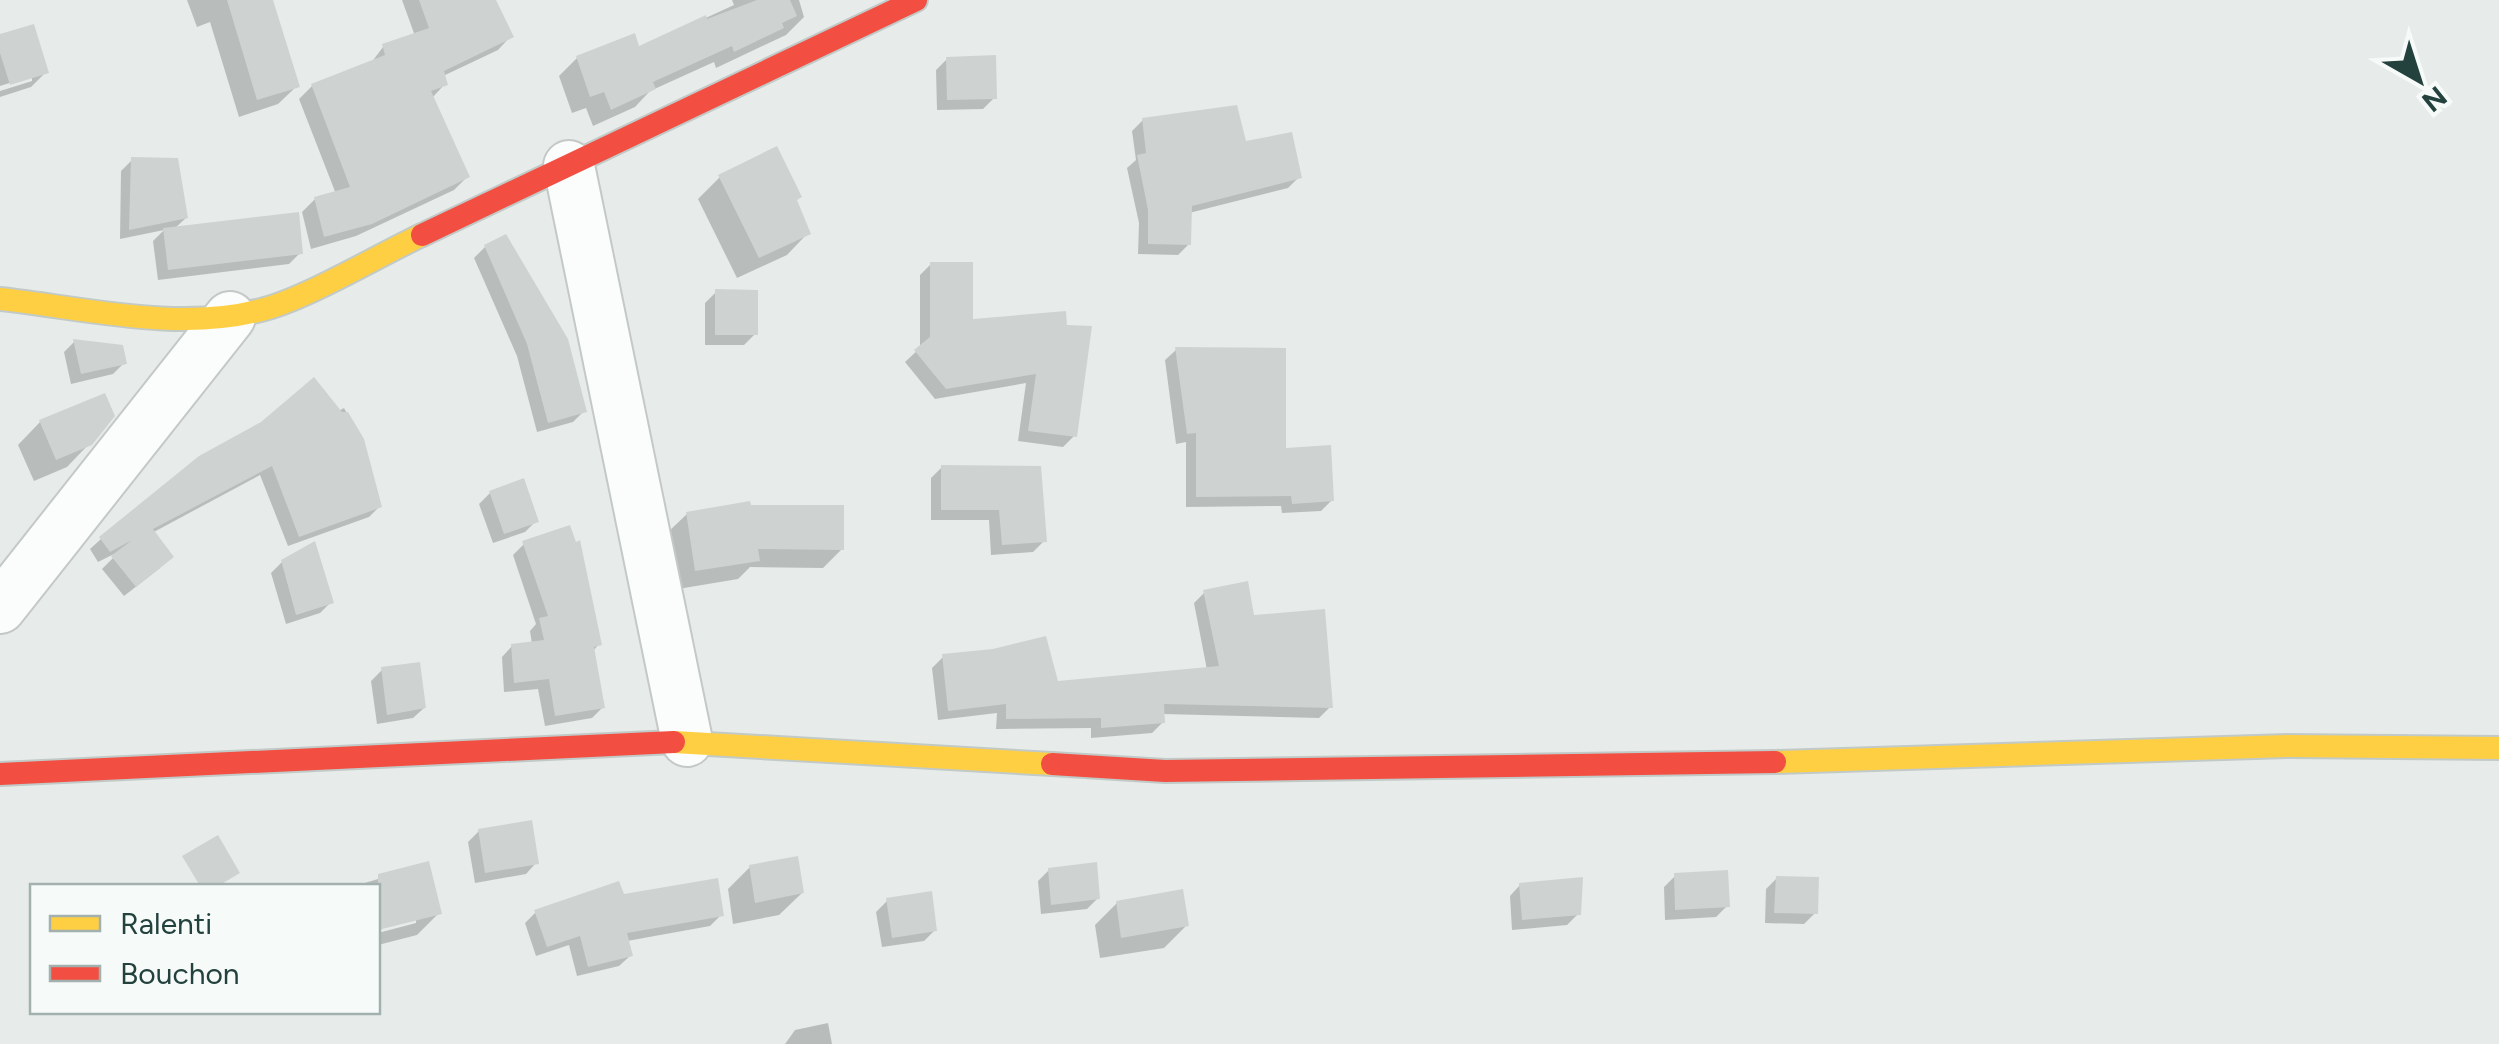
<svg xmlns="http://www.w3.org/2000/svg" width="2499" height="1044" viewBox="0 0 2499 1044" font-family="Figtree,sans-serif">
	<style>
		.shadow { fill: #0003 }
		.building { fill: #ced3d2 }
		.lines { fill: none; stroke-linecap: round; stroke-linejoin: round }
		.street-casing { stroke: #c4c9c7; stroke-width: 54 }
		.slow-casing { stroke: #c2cac8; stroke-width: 26 }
		.jam-casing { stroke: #c2cac8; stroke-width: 26 }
		.street { stroke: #fbfcfc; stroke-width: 50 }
		.slow { stroke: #ffcf43; stroke-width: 22 }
		.jam { stroke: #f24e42; stroke-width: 22 }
	</style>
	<rect width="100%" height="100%" fill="#e7ecea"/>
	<path class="shadow" d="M187,0h84l26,86 -19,18 -39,13 -29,-95 -13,5z
		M402,0h91l17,37 -12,13 -55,26 2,8 -13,14 35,79 -13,13 -98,46 -45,13 -9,-37 13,-13 21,-5 -37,-95 13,-13 59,-23 12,-16 32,-11z
		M732,0h67l5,17 -18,18 -70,33 -2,-6 -64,29 -15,16 -42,19 -7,-18 -14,5 -13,-37 18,-18 61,-9 96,-44z
		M0,37l46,35 -15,15 -31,10v-6l32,-10v-5l-32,10z
		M947,59l47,39 -11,11 -46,1 -1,-40z
		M1143,120l156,57 -11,11 -99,25v31l-11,11 -40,-1 1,-31 -12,-55 9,-8 -4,-29z
		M132,160l54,58 -12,11 126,24 -11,11 -131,16 -5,-39 11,-11 -44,9 1,-68z
		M720,177l75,24 13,32 -21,22 -50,23 -39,-79z
		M485,247l99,164 -11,11 -36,10 -20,-76 -43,-98z
		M931,264l39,58 93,-8 11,122 -11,11 -45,-6 8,-58 -91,16 -30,-37 15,-14v-73z
		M716,292l39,42 -11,11h-39v-42z
		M74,342l50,21 -11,11 -42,10 -7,-32z
		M1176,350l156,150 -11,11 -39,2 -1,-7 -95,1v-65l-10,2 -11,-84z
		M344,408l16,30 20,68 -11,11 -81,29 -28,-71 -108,58 8,35 -36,28 -22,-27 18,-18 -22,11 -8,-13 11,-10z
		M40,422l50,21 -23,24 -33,14 -16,-36z
		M942,467l102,74 -11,11 -42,3 -2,-35h-58v-42z
		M490,493l46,28 -11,11 -32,11 -14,-39z
		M749,507l93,42 -19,19 -73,-1 -12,12 -60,10 -10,-57 19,-18z
		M524,544l50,1 25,99 -6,7 10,56 -11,11 -47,8 -7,-37 -34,3 -2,-35 10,-11 20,-2 -2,-13 6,-7 -23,-69z
		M282,562l49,40 -11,11 -34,11 -15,-51z
		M1205,592l47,26 78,89 -11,11 -157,-4 1,8 -11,11 -61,5v-10l-95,1 1,-16 -59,7 -6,-52 11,-11 113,26 151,-13 -13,-67z
		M382,670l42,38 -11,10 -36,6 -6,-43z
		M479,831l57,32 -10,11 -51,9 -7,-41z
		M427,864l12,49 -22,22 -39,10v-12l38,-10v-5l-38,9v-41h-23z
		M750,867l52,26 -23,22 -46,9 -5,-35z
		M1049,870l49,28 -11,11 -46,5 -3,-33z
		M1675,876l52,30 -11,11 -51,3 -1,-33z
		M1777,878l38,35 -11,11 -39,-1 1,-34z
		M1520,885l58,29 -11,11 -55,5 -2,-34z
		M622,897l99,18 -11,11 -83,15 3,15 -11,10 -42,10 -8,-31 -33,11 -11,-33 11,-11z
		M887,901l48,29 -11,11 -42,6 -6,-35z
		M1117,903l69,23 -22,22 -64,10 -5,-33z
		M828,1023l4,21h-47l10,-14z"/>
	<path class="building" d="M227,0h46l27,87 -43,13z
		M419,0h77l18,37 -70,34 4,14 -17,6 39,86 -98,47 -48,13 -10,-40 36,-10 -39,-103 74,-29 -3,-11 47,-16z
		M757,0h33l7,16 -15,7 2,5 -50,24 -2,-6 -79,36 3,7 -45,21 -7,-18 -14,5 -14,-41 59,-23 4,13 67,-31 1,4z
		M34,24l15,49 -39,12 -10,-32v-19z
		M996,55l1,44 -50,1 -1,-43z
		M1237,105l9,36 46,-9 10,46 -110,28 -1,39 -43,-1v-34l-11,-55 9,-2 -4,-35z
		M777,146l25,51 -5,3 14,34 -52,24 -41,-83z
		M131,157l47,1 10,60 -59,12z
		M299,212l4,42 -135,16 -5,-42z
		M506,234l62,105 19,73 -39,11 -21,-79 -43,-99z
		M930,262h43v57l93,-8 1,14 25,1 -15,111 -49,-6 8,-57 -90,15 -32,-39 16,-13z
		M715,289l43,1v45h-43z
		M73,339l50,6 4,19 -46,10z
		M1175,347l111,1v100l45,-3 3,56 -42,3 -1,-8 -95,1v-64l-9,1z
		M314,377l28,35h6l16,27 18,68 -83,30 -27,-71 -119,63 21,28 -38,30 -25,-31 21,-16 -22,12 -11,-15 100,-81 62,-34z
		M105,393l10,23 -23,29 -36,15 -17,-40z
		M941,465l100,1 6,76 -45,3 -3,-35h-58z
		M524,478l15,44 -35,12 -15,-43z
		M750,501l1,4h93v45l-86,-1 2,12 -65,10 -9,-59z
		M570,525l6,17 4,-2 22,105 -8,2 11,61 -50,8 -6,-37 -35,4 -3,-39 33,-4 -5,-22 9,-2 -26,-75z
		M315,541l19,62 -38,12 -15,-55z
		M1248,581l6,34 71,-6 8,99 -169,-4 1,19 -64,5v-10l-95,1v-15l-58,7 -6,-57 51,-5 53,-13 12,45 161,-15 -16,-76z
		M420,662l6,46 -39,7 -6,-48z
		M532,820l7,44 -54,9 -7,-44z
		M218,835l22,38 -22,13h-18l-18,-30z
		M798,856l6,37 -49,10 -6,-38z
		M429,861l13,53 -64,16v-56z
		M1097,862l3,37 -49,6 -3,-37z
		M1728,870l2,37 -55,3 -1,-37z
		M1776,876l43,1 -1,37 -44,-1z
		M1583,877l-2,38 -59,5 -3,-37z
		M718,878l6,38 -97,17 6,23 -45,11 -8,-31 -33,11 -13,-37 85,-29 5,13z
		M1183,889l6,37 -68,12 -5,-37z
		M932,891l5,40 -45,7 -6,-40z"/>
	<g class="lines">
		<g class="street-casing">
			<path id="street" d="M569,166l118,575
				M0,608l230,-291"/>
		</g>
		<g class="slow-casing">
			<path id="slow" d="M0,299c84,9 178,33 261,11 45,-11 116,-54 161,-75
				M674,742l378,22
				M1775,762l513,-16 211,2"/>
		</g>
		<g class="jam-casing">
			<path id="jam" d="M422,235l494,-235
				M1052,764l113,7 610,-9
				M0,774l674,-32"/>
		</g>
		<use href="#street" class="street"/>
		<use href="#slow" class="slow"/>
		<use href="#jam" class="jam"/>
	</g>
	<rect x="30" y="884" width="350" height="130" fill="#f6faf9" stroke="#a2b0ae" stroke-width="2.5"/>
	<rect x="50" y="916" width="50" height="15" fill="#ffcf43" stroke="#a2b0ae" stroke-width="2.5"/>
	<text x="120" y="934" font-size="30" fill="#23413d">Ralenti</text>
	<rect x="50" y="966" width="50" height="15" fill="#f24e42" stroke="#a2b0ae" stroke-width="2.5"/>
	<text x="120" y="984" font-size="30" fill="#23413d">Bouchon</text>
	<g transform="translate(2419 80) rotate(141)" stroke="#f6faf9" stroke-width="8" paint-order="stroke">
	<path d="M0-8L18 38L0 25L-18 38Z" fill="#23413d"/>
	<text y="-15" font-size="28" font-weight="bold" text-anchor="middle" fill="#23413d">N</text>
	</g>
</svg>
